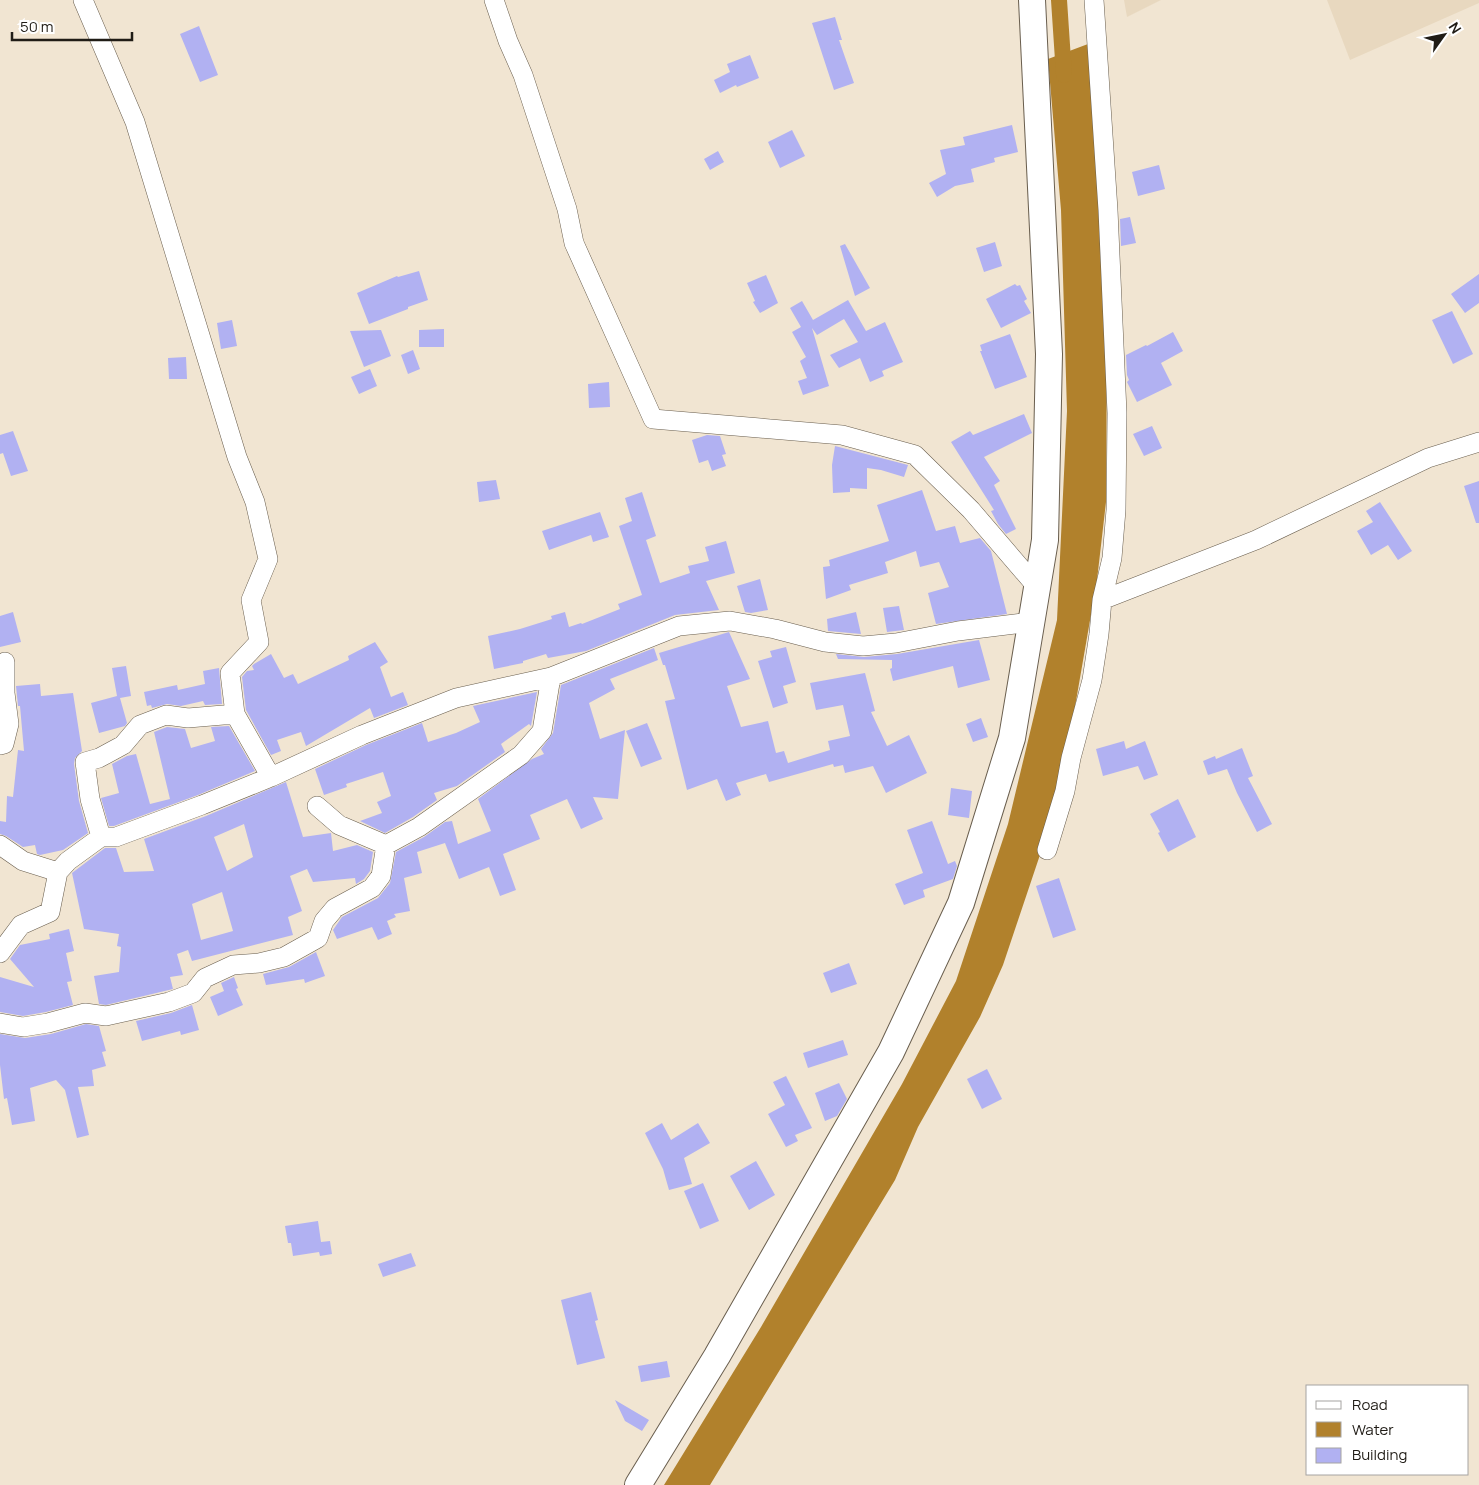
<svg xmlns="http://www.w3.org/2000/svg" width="1479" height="1485" viewBox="0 0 1479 1485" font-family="Manrope,sans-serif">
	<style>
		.built { fill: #e8d8bf }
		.water { fill: #b1812c }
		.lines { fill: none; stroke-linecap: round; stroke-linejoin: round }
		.canal { stroke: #b1812c; stroke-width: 16 }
		.building { fill: #b1b1f2; fill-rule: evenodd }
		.street-casing { stroke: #695e4e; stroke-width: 20 }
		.secondary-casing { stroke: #695e4e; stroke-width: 28 }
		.street { stroke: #fff; stroke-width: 19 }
		.secondary { stroke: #fff; stroke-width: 26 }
	</style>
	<rect width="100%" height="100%" fill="#f1e5d2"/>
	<path class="built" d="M1124,0h37l-34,17z
		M1327,0h152v3l-129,57z"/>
	<path class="water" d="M1088,44l19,288 -1,170 -9,78 -25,144 -24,107 -45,134 -23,52 -62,110 -23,53 -185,305h-46l97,-158 141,-243 54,-103 52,-157 49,-204 10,-209 -6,-201 -13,-151z"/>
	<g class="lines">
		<path class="canal" d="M1059,0l5,75"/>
	</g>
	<path class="building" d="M835,17l7,23h-3l15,43 -20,7 -22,-67z
		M199,26l19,49 -18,7 -20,-48z
		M750,55l9,23 -22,9 -1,-2 -16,8 -6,-13 16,-8 -3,-8z
		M1012,125l6,27 -24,6 1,4 -24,7 3,13 -19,4 -18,11 -8,-14 17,-9 -6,-24 25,-5 -2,-8z
		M792,130l13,26 -25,12 -12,-26z
		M718,151l6,11 -14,8 -6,-11z
		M1159,165l6,24 -27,7 -6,-24z
		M1130,217l6,26 -15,3 -1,-27z
		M995,242l7,24 -18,6 -8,-24z
		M845,244l25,44 -15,8 -15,-50z
		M419,271l9,29 -20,7v2l-39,15 -12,-31 40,-17 1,1z
		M1479,274v29l-14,10 -14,-19z
		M766,275l12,28 -18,10 -7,-11 2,-1 -8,-18z
		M1015,284l2,2 3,-1 7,14 -3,2 7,12 -30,15 -15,-29z
		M848,300l18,31 19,-9 18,40 -21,9 2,5 -14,6 -10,-24 -21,10 -9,-13 28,-13 -14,-23 -27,16 -5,-7 17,58 -26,9 -5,-14 9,-3 -7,-17 6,-4 -14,-25 9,-5 -11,-19 12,-7 11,19z
		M1452,311l21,43 -20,10 -21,-44z
		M232,320l5,26 -16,3 -4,-26z
		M444,329v18h-25v-17z
		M381,330l10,26 -27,11 -14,-36z
		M1173,332l10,19 -22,12 11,22 -35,17 -10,-20 2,-2 -2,-5 -1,-20 20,-10 1,1z
		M1010,334l17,43 -32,12 -15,-38h2l-2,-6z
		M413,350l7,19 -12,5 -7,-19z
		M186,357l1,22h-18l-1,-21z
		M370,369l7,17 -18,8 -8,-17z
		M609,382l1,25 -21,1 -1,-24z
		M1024,414l8,19 -48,24 16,24 -6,4 22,44 -10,5 -8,-10 -7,-13 3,-1 -43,-68 19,-11 3,4z
		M1152,426l10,22 -18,8 -11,-22z
		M13,431l15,40 -17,5 -8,-23 -3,1v-19z
		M707,435l13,1 6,18 -4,1 4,11 -14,5 -4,-11 -9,3 -7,-23z
		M835,446l73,19 -4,12 -23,-7 -14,-2v21l-17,-1v4l-17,1 -1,-28z
		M496,480l4,19 -21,3 -2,-20z
		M1479,481v42h-3l-12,-37z
		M922,490l14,41 19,-5 5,17 20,-5 11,13 16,63 -71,10 -8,-31 21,-6 -10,-25 -19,5 -4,-16 -31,11 3,11 -39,12 2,5 -25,9 -3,-32 7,-1 -1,-6 60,-19 -12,-36z
		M642,492l14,44 -10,4 14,43 30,-10 -2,-7 21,-5 -4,-14 21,-6 9,32 -29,8 13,29 -44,5 -89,36 -38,7 -2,-4 -23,7v2l-29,6 -6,-33 32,-7 32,-10 -1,-3 14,-4 4,15 12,-4 1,1 38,-15 -2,-5 24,-9 -23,-69 13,-5 -7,-23z
		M1380,502l32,49 -14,9 -10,-15 -17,10 -14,-24 16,-9 -7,-11z
		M600,512l9,25 -16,5 -2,-7 -42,15 -7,-19z
		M760,579l8,31 -17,3 -6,-1 -8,-26z
		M899,606l5,24 -17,2 -4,-24z
		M13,612l8,30 -21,5v-31z
		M856,612l5,22 -33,-3 -1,-12z
		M729,632l21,47 -23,7 14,41 27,-6 8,32 8,-2 4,12 42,-13 -2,-9 22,-5 -7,-31 -27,5 -6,-27 55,-10 10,38 -4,1 16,34 22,-11 18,38 -41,20 -13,-27 -28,7 -2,-8 -9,2 -1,-3 -64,18 -3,-8 -30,9 5,12 -15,6 -9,-22 -30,11 -22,-89 10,-2 -10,-34h-2l-4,-12z
		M979,640l11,40 -32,8 -5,-22 -60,15 -3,-12 2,-1v-8l-54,-1 -2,-5 28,3 33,-3z
		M375,642l13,20 -8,5 11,30 12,-5 5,13 -34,13 -4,-10 -64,38 -5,-14 -24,8 4,11 -10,4 -25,-45 -4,-33 5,-6 7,-1 -2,-4 2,-2 17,-10 13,24 9,-4 5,10 51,-24 -1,-4z
		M786,647l10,35 -13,4 5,17 -15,5 -15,-47 14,-4 -2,-6z
		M654,648l4,12 -48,19 5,10 -26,14 11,36 25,-9 -7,69 -25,-2 10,22 -22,10 -14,-30 -37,16 10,24 -37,15 13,36 -16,6 -11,-29 -30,12 -14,-36 -28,9 5,21 -18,5 6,33 -16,3 2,3 -9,4 5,13 -14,6 -6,-13 -35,12 -4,-9 9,-13 36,-19 12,-15 6,-31 28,-15 21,-15 7,-1 6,23 33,-13 -13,-32 54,-40 12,-5 -3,-5 12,-16 8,-48z
		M126,666l5,30 -11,2 7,25 -2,3 -26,7 -8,-30 26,-7 -5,-28z
		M219,668l3,36 -17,1 -2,-4 -22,5 -14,-2 -15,4 -1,-3 -4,1 -3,-14 33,-7 1,5 27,-6 -2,-13z
		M40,684l1,12 32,-3 9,58 -7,7 -1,6 5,37 9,32 -25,17 -23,5 -3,-1 -2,-9 -12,2 -17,-11 -6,-2v-13l6,1 1,-26 6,1 5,-47 6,1 -4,-45h-2l-2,-20z
		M537,692l-6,34 -2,-2 -28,20 4,8 -48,34 -23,7 3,7 -24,17 -28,16 -25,-12 22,-8 -5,-11 14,-6 -8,-24 -37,12 1,3 -23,8 -9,-26 51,-24 56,-22 6,19 28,-9 24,-11 -7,-16z
		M981,718l7,19 -15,5 -7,-18z
		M647,723l15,36 -21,8 -15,-36z
		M229,726l26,45 -57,24 -84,31h-5l-8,-28 18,-5 -7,-29 15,-8 9,-2 14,50 20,-5 -16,-67 13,-5 18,2 6,19 24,-7 -4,-14z
		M1124,741l2,8 19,-8 13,34 -14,5 -6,-14 -35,10 -7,-27z
		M1242,748l11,28 -5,2 24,46 -15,8 -20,-39 -10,-24 -19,6 -5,-14 12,-5 1,3z
		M286,782l17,55 28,-4 2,18 24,-6 16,7 -3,19 -6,8 -8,5 -1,-6 -42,4 -6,-13 -17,7 12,35 -14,6 5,18 -101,26 -4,-11 -11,4 6,21 -13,2 3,12 -67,16 -7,-1 -5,-28 25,-4 2,-25 -4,-1 2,-12 -35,-5 -12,-56 33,-25h11l8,24 30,-1 -10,-32 62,-23zM244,824l9,33 -26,14 -13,-34zM222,892l11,39 -32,9 -9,-36z
		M951,788l21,3 -3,27 -21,-3z
		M1178,799l18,38 -28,15 -10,-19 2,-1 -10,-18z
		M932,821l16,43 7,-3 2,5 -4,13 -30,11 2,7 -21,8 -9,-21 28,-11 -16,-43z
		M1059,878l17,52 -23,8 -17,-52z
		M69,929l5,22 -8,2 6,28 -5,1 6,23 -27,7 -23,4 -23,-4v-35l34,10 -24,-28 10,-14 30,-6 -1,-5z
		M316,952l9,24 -20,7 -1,-4 -38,6 -3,-11 26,-7z
		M849,963l8,21 -26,9 -8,-20z
		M234,977l4,11 -2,1 7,16 -25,11 -8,-19 14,-6 -3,-8z
		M192,1005l7,25 -18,5 -1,-4 -38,10 -6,-20 35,-8z
		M86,1024l13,2 7,25 -4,1 4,14 -14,4 2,16 -16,1 11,48 -12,3 -12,-48 -9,-10 -26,8 5,33 -23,4 -5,-27 -3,1 -4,-34v-31l25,4 26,-4z
		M843,1040l5,15 -40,13 -5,-15z
		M987,1069l15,30 -20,10 -15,-30z
		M786,1076l26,52 -17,7 3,6 -12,6 -18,-33 17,-9 -12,-23z
		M839,1083l8,16 -10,17 -12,5 -10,-28z
		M662,1123l9,17 27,-17 12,20 -26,15 8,26 -23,6 -6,-21 -18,-36z
		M756,1161l19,34 -26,15 -19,-34z
		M703,1183l16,38 -19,8 -16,-38z
		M318,1221l3,21 9,-1 2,13 -12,2 -1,-4 -26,4 -2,-13h-3l-3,-17z
		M411,1253l5,13 -33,11 -5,-13z
		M591,1292l7,28 -3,1 10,37 -28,7 -16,-65z
		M667,1361l3,16 -29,5 -3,-16z
		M615,1400l34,20 -7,11 -17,-10z"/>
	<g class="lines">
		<g class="street-casing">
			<path id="street" d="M83,0l52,122 102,335 18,45 13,57 -17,41 8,42 -29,31 5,41
				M494,0l14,41 15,34 44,134 7,34 79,176 189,16 73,20 56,55 66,77
				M1102,600l154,-60 172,-82 51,-16
				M0,745l4,-1 5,-20 -4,-31v-31
				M317,806l22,19 47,20
				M101,837l-11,-38 -5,-37 14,-4 24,-13 17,-20 26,-10 22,3 47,-4 36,63
				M0,845l23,16 35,11
				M1047,850l18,-59 6,-33 21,-78 7,-46 3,-34 10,-42 4,-48 1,-97 -9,-203 -14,-210
				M0,953l21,-28 29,-13 8,-40 10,-11 33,-24h15l86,-32 69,-28 91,-42 94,-37 95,-21 128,-51 51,-5 45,8 50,13 38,4 33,-3 62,-12 73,-9
				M0,1023l23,4 25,-4 37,-10 21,3 63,-14 24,-9 12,-15 28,-13 26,-2 25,-6 34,-19 6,-17 11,-13 37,-20 9,-12 5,-31 33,-18 102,-72 21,-24 9,-54"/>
		</g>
		<g class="secondary-casing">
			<path id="secondary" d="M638,1485l79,-129 174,-304 70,-149 51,-165 33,-198 4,-186 -17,-354"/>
		</g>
		<use href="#street" class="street"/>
		<use href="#secondary" class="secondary"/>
	</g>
	<rect x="1306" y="1385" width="162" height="90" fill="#ffffff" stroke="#a6a4a2"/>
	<rect x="1316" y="1401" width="25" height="8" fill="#ffffff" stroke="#a6a4a2"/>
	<text x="1352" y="1410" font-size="15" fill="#201c16">Road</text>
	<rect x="1316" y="1422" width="25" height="15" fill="#b1812c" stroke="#a6a4a2"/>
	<text x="1352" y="1435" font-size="15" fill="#201c16">Water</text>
	<rect x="1316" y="1448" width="25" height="15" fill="#b1b1f2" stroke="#a6a4a2"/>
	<text x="1352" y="1460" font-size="15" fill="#201c16">Building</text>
	<g transform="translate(1444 35) rotate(57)" stroke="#ffffff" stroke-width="4" paint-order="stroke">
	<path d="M0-4L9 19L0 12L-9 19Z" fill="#201c16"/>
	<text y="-8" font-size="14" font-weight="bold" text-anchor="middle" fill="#201c16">N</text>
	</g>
	<path d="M12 32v8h120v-8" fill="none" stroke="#201c16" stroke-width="2.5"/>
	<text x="20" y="32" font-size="15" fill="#201c16" stroke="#ffffff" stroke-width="4" paint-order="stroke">50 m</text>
</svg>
